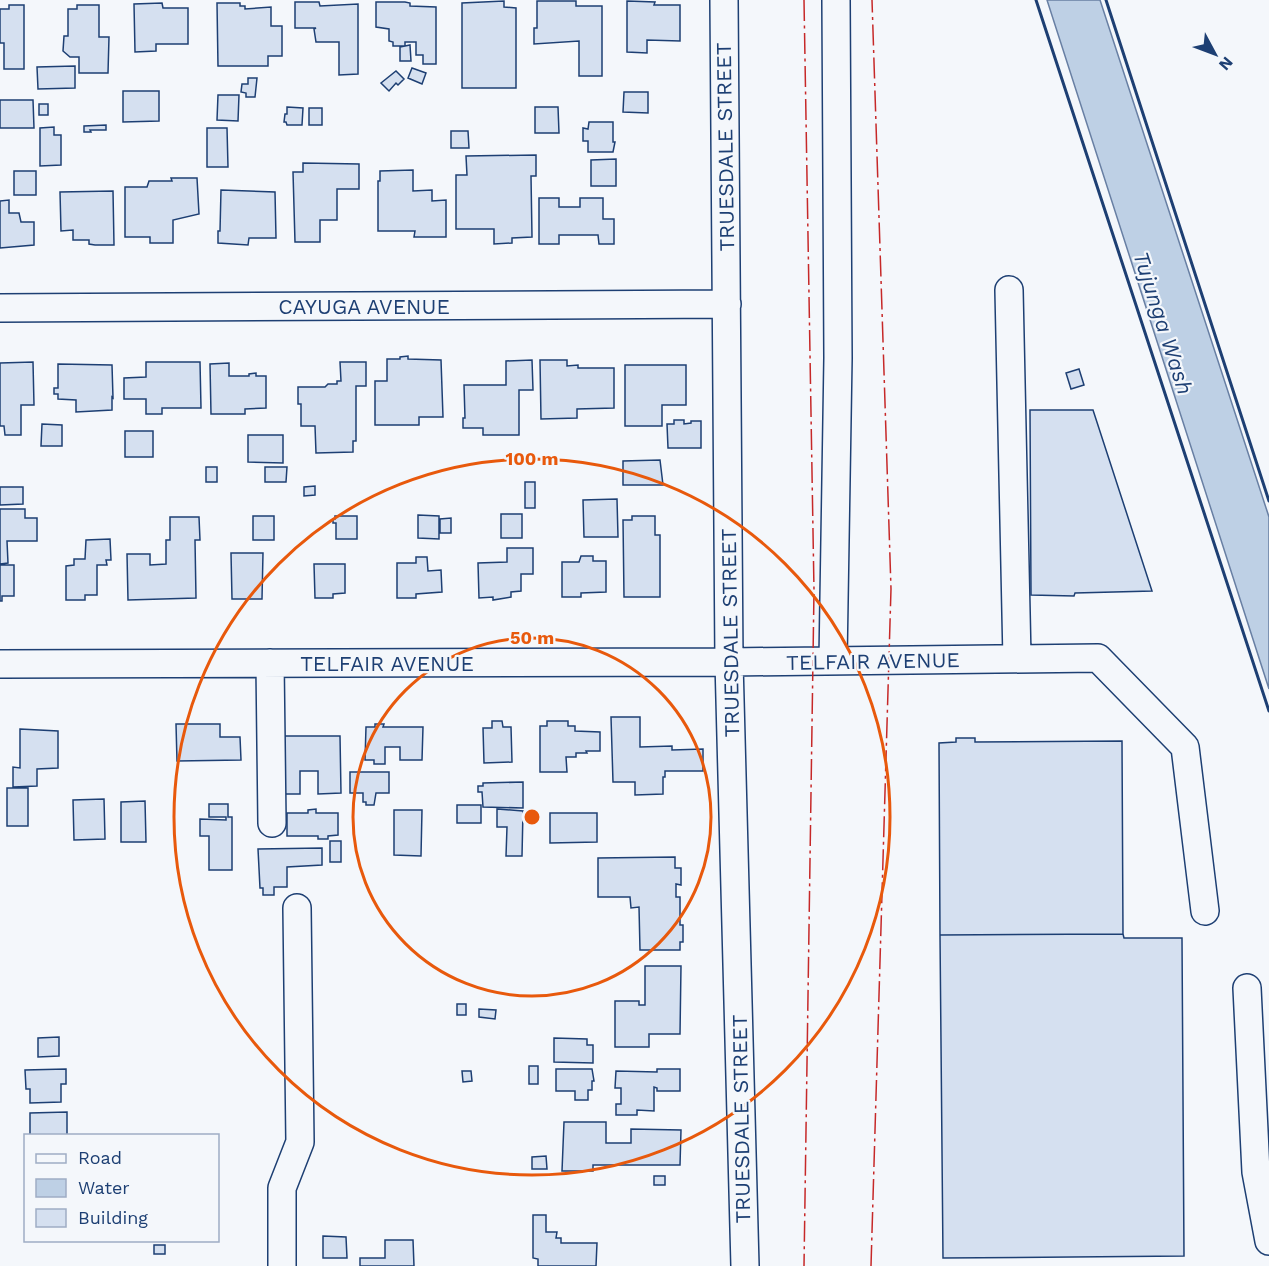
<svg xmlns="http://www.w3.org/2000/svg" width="1269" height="1266" viewBox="0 0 1269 1266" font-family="'Work Sans',sans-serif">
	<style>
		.water { fill: #bed0e5; stroke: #687fa3; stroke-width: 1.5 }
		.building { fill: #d5e0f0; stroke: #1d3f73; stroke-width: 1.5 }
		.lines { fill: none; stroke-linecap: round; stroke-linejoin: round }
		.minor-casing { stroke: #1d3f73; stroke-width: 30 }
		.minor { stroke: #f4f7fb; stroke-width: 27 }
		.wall { stroke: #1d3f73; stroke-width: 3 }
		.power { stroke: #c62828; stroke-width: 1.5; stroke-dasharray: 21 4.5 3 4.5; stroke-linecap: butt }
		.ring { fill: none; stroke: #e8590c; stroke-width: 3 }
		.labels { text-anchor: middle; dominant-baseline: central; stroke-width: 4.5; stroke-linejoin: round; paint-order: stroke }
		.street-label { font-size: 21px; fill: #1d3f73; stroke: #f4f7fb }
		.water-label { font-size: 22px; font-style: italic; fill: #1d3f73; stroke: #f4f7fb }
		.centre { fill: #e8590c; stroke: #f4f7fb; stroke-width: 3 }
		.ring-label { font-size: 18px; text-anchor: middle; font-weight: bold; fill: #e8590c; stroke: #f4f7fb; stroke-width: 4.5; stroke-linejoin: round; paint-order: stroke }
	</style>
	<rect width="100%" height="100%" fill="#f4f7fb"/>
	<path class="water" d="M1047,0h53l169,517v172z"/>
	<path class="building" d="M504,1v6l12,1v80h-54v-85z
		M537,1h39v5h26v70h-23v-35l-45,3v-16h3z
		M627,1l28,1 -1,3h26v36l-33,-1v13l-20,-1z
		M295,2h24l1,4 38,-2v70l-19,1v-33h-23l-2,-13 2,-1h-21z
		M376,2h29l5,1v3l26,1v57h-13v-9h-7v-13h-11v4h-12v-4l-4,-1v-12l-13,-2z
		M162,3l1,5h25v36h-32v7l-21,1 -1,-48z
		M217,3h23v3h5v3l26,-2v19h11v30h-14v10h-50z
		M9,5h15v64h-20v-26h-4v-34h9z
		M77,5h22v32h10l-1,36h-29v-16h-9l-7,-6 1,-15h4v-27h9z
		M410,45l1,16h-11v-14z
		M75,66v22l-37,1 -1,-22z
		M412,68l14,5 -4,11 -14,-6z
		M396,71l8,8 -6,6 -2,-2 -7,8 -8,-8z
		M248,78h9l-2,19h-9v-4l-5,-1 1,-8h6z
		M123,91h36v30l-36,1z
		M624,92h24v21l-25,-1z
		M218,95h21l-1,26 -21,-1z
		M0,100h33l1,28h-34z
		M39,104h9v11h-9z
		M287,107l16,1 -1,17h-15l-1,-3h-2l1,-8h2z
		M535,107h23l1,26h-24z
		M309,108h13v17h-13z
		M589,122h24v20h2l-2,10h-25v-11h-5v-13l5,1z
		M106,125v5h-16l1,2h-7v-6z
		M54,127v8h7v30l-21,1v-38z
		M207,128h20l1,39h-21z
		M451,131h17l1,17h-18z
		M536,155v21h-5l1,61 -20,1v5l-18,1v-15h-38v-54h11l-1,-19z
		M616,159v27h-25v-26z
		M303,163l56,1v25h-22v31h-17v22h-25l-2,-70h10z
		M413,170v21l19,-1v11l14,-1v37h-32l1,-6h-37v-50h2v-10z
		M14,171h22v24h-22z
		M171,178h26l2,36 -26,6v23h-23v-6h-25v-50h22l2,-6h23z
		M221,190l54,2 1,46h-27l-1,7 -30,-2v-12h2z
		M113,191l1,54h-19l-6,-1v-4h-16v-10l-12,1 -1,-39z
		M539,198h20v9h21v-9h23v21h11v25h-15l-1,-9h-39v9h-20z
		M9,200v13h10l2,9h13v23l-34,3v-47z
		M408,356v3l33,1 2,57h-24v8h-44v-44h12v-22h13v-2z
		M532,360l1,30h-14v45h-36v-7h-20v-10h2l-1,-33h42v-24z
		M540,360h27v6l11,-1v3h36v40l-37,1v9l-36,1z
		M33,362l1,43h-13v30h-16l-1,-9h-4v-63z
		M146,362h54l1,46h-39v6h-16v-15h-22v-21l22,-1z
		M340,362h26v24h-10v55h-3v11l-37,1 -1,-27h-14v-22h-3v-17h27l3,-3h9v-3h4z
		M229,363v13h20v-2l7,-1v3h10v32l-21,1v5h-34l-1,-50z
		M58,364l54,1 1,33 -1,-1v13l-36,2v-12l-18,-1v-5h-4v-6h4z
		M625,365h61v40h-24v21h-37z
		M1079,369l5,16 -13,4 -5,-16z
		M1030,410h63l59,181 -77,2 -1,3 -43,-1z
		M674,420h10v4l7,-1v-2h10v27h-33l-1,-24h7z
		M42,424l20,1v21h-21z
		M125,431h28v26h-28z
		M248,435h35v28l-35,-1z
		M660,460l3,25h-40v-24z
		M206,467h11v15h-11z
		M265,467h22l-1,15h-21z
		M525,482h10v26h-10z
		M315,486v9l-11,1v-9z
		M0,487h23v17l-23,1z
		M617,499l1,38h-34l-1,-37z
		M0,509h25v9h12v23h-30l1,22 -8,1z
		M501,514h21v24h-21z
		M418,515l21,1v23l-21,-1z
		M253,516h21v24h-21z
		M335,516h22v23h-21v-16h-3v-4h2z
		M632,516h23v19h5v62h-36l-1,-77h9z
		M170,517h29l1,23h-5l1,58 -68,2 -1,-46h23v11l16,-1v-24h4z
		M451,518v15h-11v-14z
		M110,539l1,21h-5l1,5h-10v30h-12v5h-19v-34l8,-1v-6h11l1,-19z
		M507,548h26v26h-12v17l-10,1v5l-18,3v-3l-14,1 -1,-35 29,-1z
		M231,553h32l-1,46h-30z
		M581,556h12v5h13v31l-25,1v4h-19v-35h17z
		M416,557h11l1,14 13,-1 1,22 -26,2v4h-19v-35h19z
		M314,564h31v29l-12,1v4h-18z
		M0,565h14v31h-12v5h-2z
		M611,717h29v30l32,-1v4l31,-1v22h-38v6h-2v17l-28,1v-13h-22z
		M492,721h10l1,6h8l1,35 -28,1 -1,-35h9z
		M547,721h21v5h7v5l25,1v19h-14l1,2h-11v4h-10l1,15h-27v-46h7z
		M176,724h44v13h20l1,23 -64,1z
		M375,724h9l-1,3h40l-1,33h-22v-13h-15v17h-11v-4h-9l1,-33h9z
		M20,729l38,2v37l-21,1v17l-24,1v-20l7,1z
		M278,736h62l1,57 -23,1v-23h-18v23h-22z
		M956,738h19v4l147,-1 1,193 -183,1 -1,-192 17,-1z
		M350,772h39v21h-13l-2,12h-8v-3h-3v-9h-13z
		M523,782v26l-40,-1 -1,-15h-4v-6h5v-3z
		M7,788h21v38h-21z
		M104,799l1,40 -31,1 -1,-40z
		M145,801l1,41h-25v-40z
		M209,804h19v13h4v53h-23v-34h-9v-17l26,1v-3h-17z
		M457,805h24v18h-24z
		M316,809v4h22v22l-10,1v3h-10v-3h-31v-23h21v-3z
		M497,809l26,2 -1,45h-16l1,-29h-10z
		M394,810h28l-1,46 -27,-1z
		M550,813h47v29l-47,1z
		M330,841h11v21h-11z
		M322,848v17l-35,2v20h-13v8h-11v-7h-3l-2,-39z
		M675,857v11h6v17l-5,-1v13h4v28h3v17h-3v8h-40l-1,-43 -8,1 -1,-11h-32v-39z
		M1123,934l1,4h58l2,318 -241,2 -3,-323z
		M645,966h36l-1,68h-31v13h-34v-46h24v4h6z
		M457,1004h9v11h-9z
		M479,1009l17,1 -1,9 -16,-2z
		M59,1037v19l-21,1v-19z
		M554,1038l33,1v6h6v18l-39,-1z
		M529,1066h9v18h-9z
		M66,1069v15h-5v18l-31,1v-14h-4l-1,-19z
		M556,1069h36l2,12h-2v9h-4v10h-13v-9h-19z
		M657,1069h23v22h-23v-3l-3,-1v24l-17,-1v5h-21v-11h5v-16h-6l1,-17 41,1z
		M462,1071h9l1,10 -9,1z
		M67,1112v24h-37v-23z
		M564,1122h42v21h25v-14l50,1 -1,35h-87v6h-31z
		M546,1156l1,13h-15v-12z
		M654,1176h11v9h-11z
		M533,1215h13v17h11l-1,6h5v5h36l-1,23h-58v-7l-5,-1z
		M323,1236l23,1 1,21h-24z
		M385,1240h28l1,26h-54v-8h25z
		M154,1245h11v9h-11z"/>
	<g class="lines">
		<g class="minor-casing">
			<path id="minor" d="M724,0l5,662 16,604
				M1009,290l8,369
				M0,308l727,-4
				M833,661l5,-303 -2,-358
				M270,663l2,160
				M0,664l729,-2 369,-4 87,89 20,164
				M1247,988l9,184 13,69
				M282,1266v-78l18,-46 -3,-234"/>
		</g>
		<use href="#minor" class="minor"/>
		<path class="wall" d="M1036,0l233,711
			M1106,0l163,501"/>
		<path class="power" d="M804,0l10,590 -10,676
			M871,1266l20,-677 -19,-589"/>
	</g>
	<g class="ring">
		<circle cx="532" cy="817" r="179"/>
		<circle cx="532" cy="817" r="358"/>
	</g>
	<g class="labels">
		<g class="street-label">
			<text transform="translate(725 147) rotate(-91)">TRUESDALE STREET</text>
			<text x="364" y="306">CAYUGA AVENUE</text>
			<text transform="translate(730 633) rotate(-91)">TRUESDALE STREET</text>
			<text transform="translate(873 661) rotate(-1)">TELFAIR AVENUE</text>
			<text x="387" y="663">TELFAIR AVENUE</text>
			<text transform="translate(741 1119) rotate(-91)">TRUESDALE STREET</text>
		</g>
		<g class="water-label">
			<text transform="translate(1163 323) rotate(72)">Tujunga Wash</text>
		</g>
	</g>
	<circle cx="532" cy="817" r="9" class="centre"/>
	<g class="ring-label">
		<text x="532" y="465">100 m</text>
		<text x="532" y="644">50 m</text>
	</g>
	<rect x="24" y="1134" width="195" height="108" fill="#f4f7fb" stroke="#9eadc5" stroke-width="1.5"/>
	<rect x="36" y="1154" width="30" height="9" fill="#f4f7fb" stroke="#9eadc5" stroke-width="1.5"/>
	<text x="78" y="1164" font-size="18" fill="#1d3f73">Road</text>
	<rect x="36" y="1179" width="30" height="18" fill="#bed0e5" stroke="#9eadc5" stroke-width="1.5"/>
	<text x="78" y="1194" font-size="18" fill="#1d3f73">Water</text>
	<rect x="36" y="1209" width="30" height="18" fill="#d5e0f0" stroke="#9eadc5" stroke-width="1.5"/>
	<text x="78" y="1224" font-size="18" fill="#1d3f73">Building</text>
	<g transform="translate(1215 54) rotate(131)" stroke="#f4f7fb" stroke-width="4.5" paint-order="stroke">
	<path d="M0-4.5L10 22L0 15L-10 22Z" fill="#1d3f73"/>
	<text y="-9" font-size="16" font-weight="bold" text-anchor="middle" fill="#1d3f73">N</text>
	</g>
</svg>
